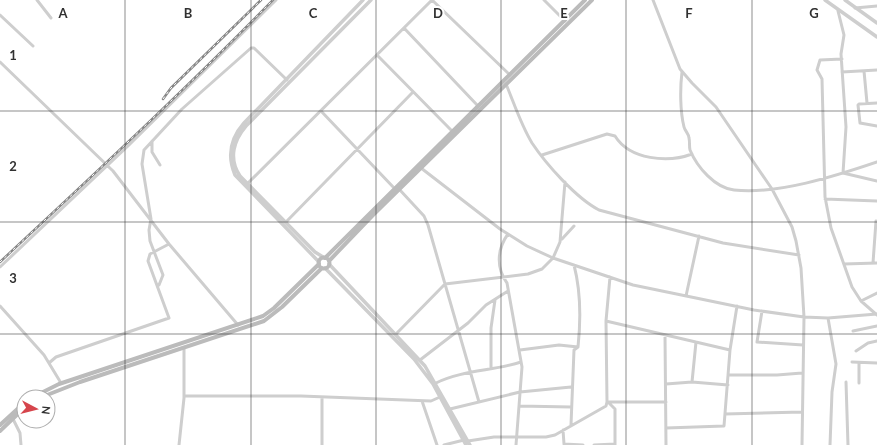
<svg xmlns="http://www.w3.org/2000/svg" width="877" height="445" viewBox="0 0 877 445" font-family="Lato,sans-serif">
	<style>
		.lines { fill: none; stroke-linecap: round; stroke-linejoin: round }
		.minor { stroke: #cecece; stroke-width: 3 }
		.tertiary { stroke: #cecece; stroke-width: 3.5 }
		.secondary { stroke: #bbb; stroke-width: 4 }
		.rail-casing { stroke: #868686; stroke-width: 2.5 }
		.rail { stroke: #fff; stroke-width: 1; stroke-dasharray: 3; stroke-linecap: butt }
		.grid { fill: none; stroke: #313131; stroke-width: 1; stroke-opacity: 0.55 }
		.grid-label { font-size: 13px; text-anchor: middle; font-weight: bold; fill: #313131; stroke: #fff; stroke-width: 4; stroke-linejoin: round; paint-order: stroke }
	</style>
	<rect width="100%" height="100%" fill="#fff"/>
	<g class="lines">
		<path class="minor" d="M37,0l14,18
			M432,0l78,75
			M544,0l21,21
			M653,0l27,69 12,14 24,24 56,82 20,38 4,14 5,27 3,49 -2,128
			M855,8l22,-2
			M838,11l6,24 -3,19 5,73 -3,46 34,8
			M0,15l33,31
			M404,28l74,78
			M377,55l75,76
			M842,59l-22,1 -3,10 5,9 3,118 6,31 21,59 9,14 16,14
			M0,62l113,109 56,73 69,81
			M864,71l3,32
			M682,72c-2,16 -2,39 2,55 1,4 5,7 5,11 1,4 0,8 1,12 7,17 25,38 44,40 42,5 102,-14 143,-28
			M842,72l35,-2
			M506,84c8,19 15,41 26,59 14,21 44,55 67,67l124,33 76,12
			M877,103l-18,1 -1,1 2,18 17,3
			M321,111l74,78
			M152,141v11l8,13
			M542,155l65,-21 8,2c15,24 53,27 77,18
			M421,168l79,61 27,17 26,12 80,27 121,25 50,7 24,1 49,-4
			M248,183l184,-183
			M399,189l25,27 4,9 51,177
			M825,199l52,2
			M286,222l127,-130
			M508,234c-11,15 -12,34 -1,49l15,84 -6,78
			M562,239l12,-13
			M873,263l3,-42
			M844,264l33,-1
			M0,267l129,-122 147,-145
			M159,285l4,-10 -13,-34 -1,-11 2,-11 -9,-55 2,-14 38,-41 69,-61h3l33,32
			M686,296l13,-60
			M861,301l16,-8
			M0,306l44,49 17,28
			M762,311l-5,31 46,3
			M828,318l8,46 -4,28 -2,53
			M606,321l124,29
			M853,331l24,-5
			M396,334l49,-50 83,-10 14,-5 11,-11 7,-16 5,-60
			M665,335l1,110
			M520,350l39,-5 19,2
			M856,351l12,-8 9,-2
			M420,360l48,-37 18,-18 22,-14
			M852,362l25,1
			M49,363l7,-6 113,-39 -21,-57 2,-7 19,-10
			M859,363v20
			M491,368v-40l4,-28
			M728,375h49l25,-2
			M692,382l4,-40
			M846,382l2,63
			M436,383c26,-13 58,-12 85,-21
			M666,384l26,-2 36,3
			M184,396h117l130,5 9,-4
			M322,397v48
			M422,401l15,44
			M607,402h59
			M609,403l6,6v36
			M519,406l52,1
			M450,409l70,-17 51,-5
			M725,414l77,-2
			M12,417l8,16 1,12
			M571,425l3,-75 4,-3c3,-28 3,-55 -4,-82
			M666,428l58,-2 6,-76 7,-44
			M563,430l1,14
			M468,441l26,-4h52l9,-2 51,-29 1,-4 -1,-81 4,-44
			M564,444l19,1
			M179,445l5,-47v-50
			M444,445l20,-5
			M594,445l21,-1"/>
		<path class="tertiary" d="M825,0l52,37
			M845,0l32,23
			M323,257l-8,-5 -75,-76c-12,-18 -6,-36 6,-50l125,-126
			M319,262l-84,-87c-8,-19 -5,-36 9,-52l119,-123
			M329,264l96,102 45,79
			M325,268l89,91 19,25 33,61"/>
		<path class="secondary" d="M318.5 263a5.5 5.5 0 1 1 11 0a5.5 5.5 0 1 1-11 0Z
			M325,258l260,-258
			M329,261l44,-46 219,-215
			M33,397l26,-13 204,-68 11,-8 45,-44
			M42,397l38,-15 184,-61 18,-14 40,-39
			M0,425l24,-22
			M0,431l24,-23"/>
		<g class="rail-casing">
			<path id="rail" d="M163,99l8,-11 90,-88
				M0,262c92,-86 185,-172 273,-262"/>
		</g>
		<use href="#rail" class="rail"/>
	</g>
	<path class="grid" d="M125,0v445M251,0v445M376,0v445M501,0v445M626,0v445M752,0v445M0,111h877M0,222h877M0,334h877"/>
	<g class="grid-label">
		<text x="63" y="18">A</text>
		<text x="188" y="18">B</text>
		<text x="313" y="18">C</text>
		<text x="438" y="18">D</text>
		<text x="564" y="18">E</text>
		<text x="689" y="18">F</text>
		<text x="814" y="18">G</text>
		<text x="13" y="60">1</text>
		<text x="13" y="171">2</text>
		<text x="13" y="283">3</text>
	</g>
	<g transform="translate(36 409) rotate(97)"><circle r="19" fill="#ffffff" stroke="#adadad"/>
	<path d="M0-3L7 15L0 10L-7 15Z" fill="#d6454c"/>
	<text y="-6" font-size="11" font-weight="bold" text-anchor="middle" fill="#313131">N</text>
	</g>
</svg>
